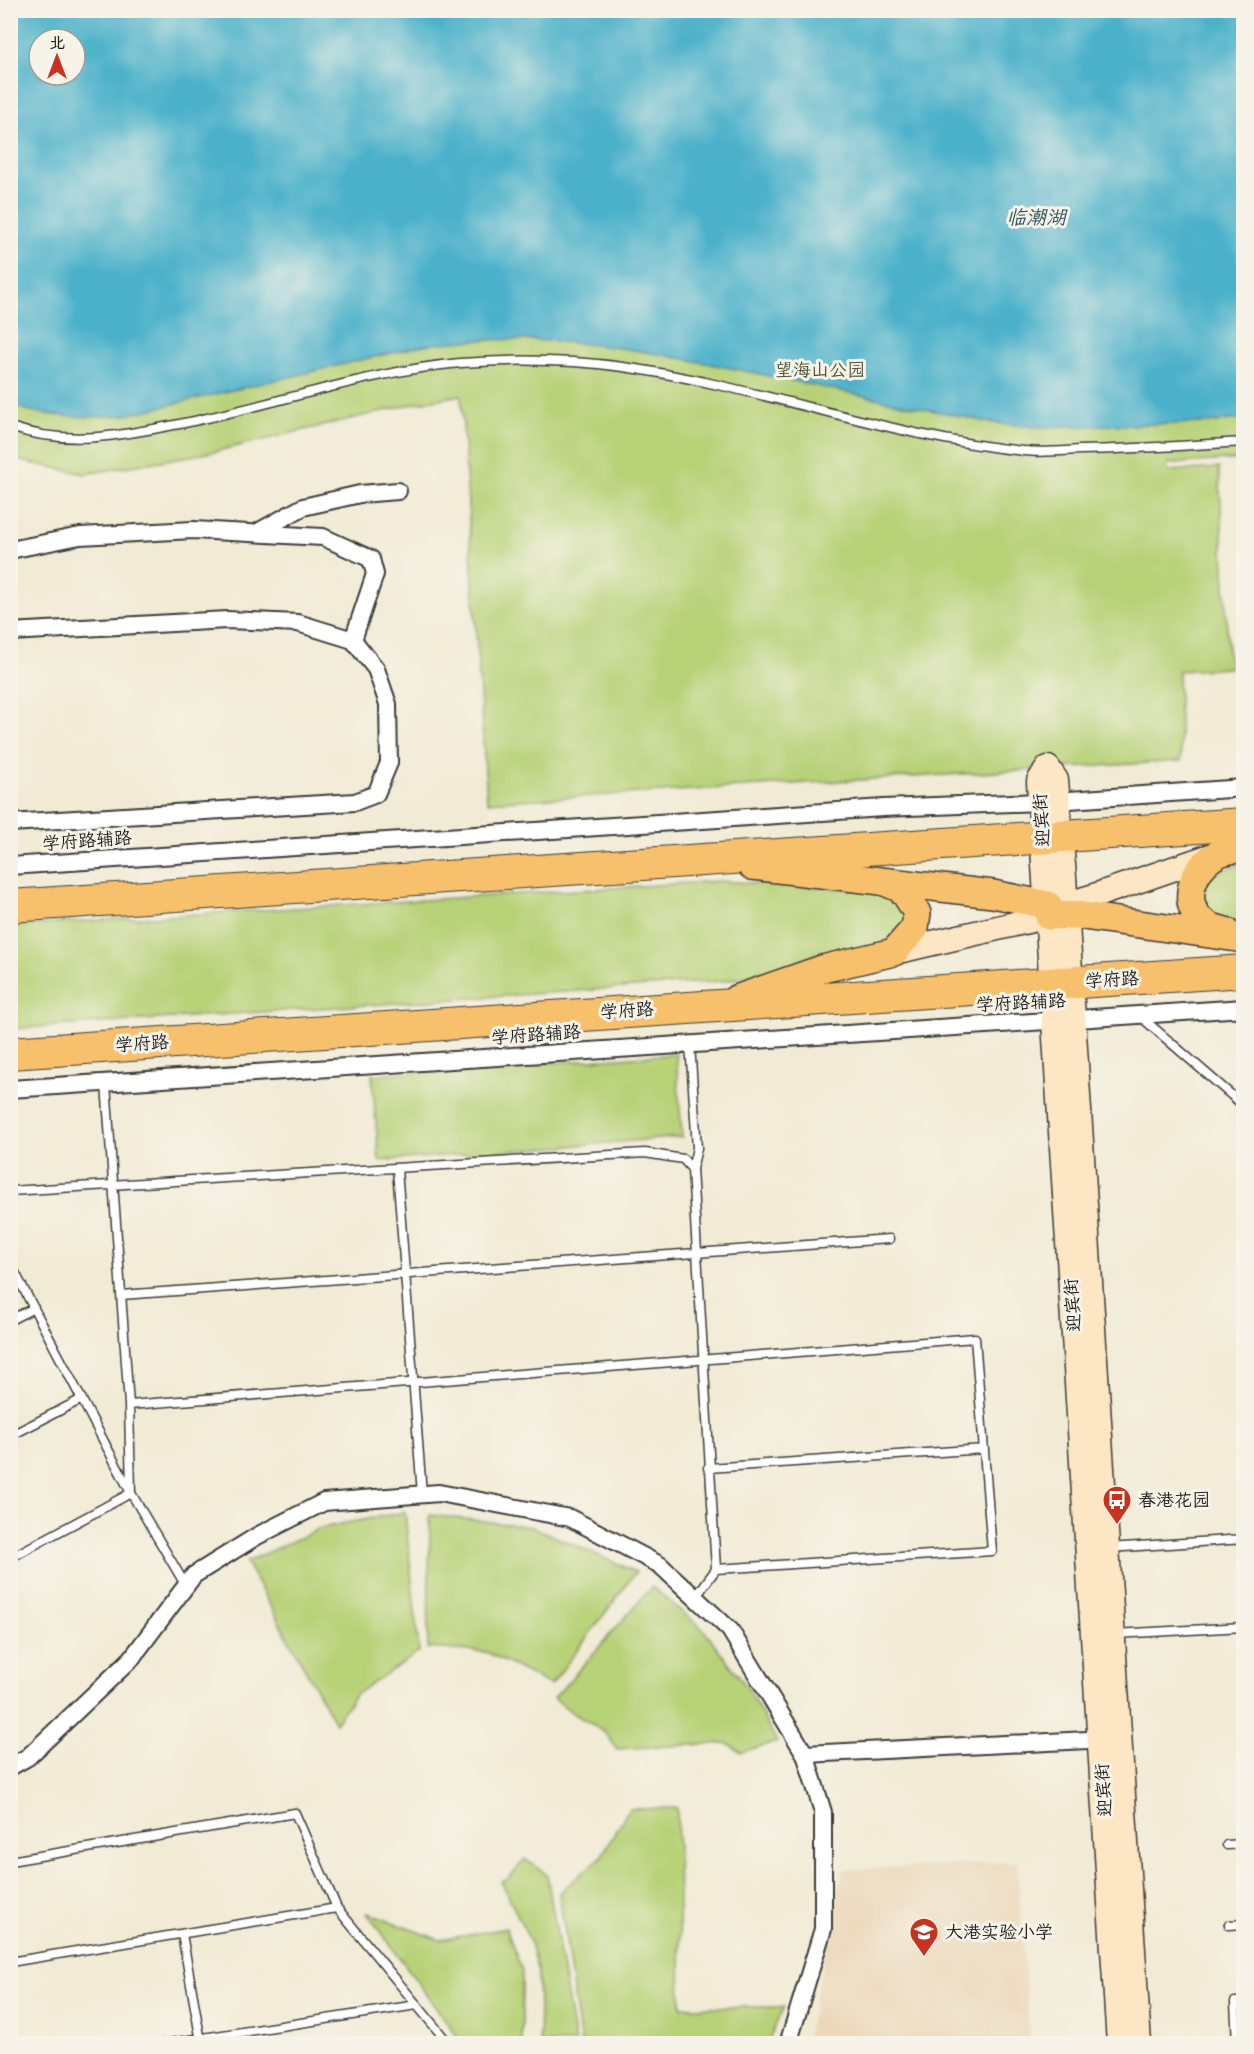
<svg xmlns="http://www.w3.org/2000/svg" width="1254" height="2054" viewBox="0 0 1254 2054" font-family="'Balsamiq Sans','LXGW WenKai TC',sans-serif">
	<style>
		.built { fill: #ebd8ba }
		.green { fill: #b7d177; stroke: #6a764a; stroke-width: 1.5; fill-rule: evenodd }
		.water { fill: #4bb1ca; stroke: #346673; stroke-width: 1.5; fill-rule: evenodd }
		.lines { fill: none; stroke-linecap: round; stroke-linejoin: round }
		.lane-casing { stroke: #3c3b38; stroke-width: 11 }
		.street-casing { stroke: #3c3b38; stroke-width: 20 }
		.secondary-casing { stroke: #3c3b38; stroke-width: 27 }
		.primary-casing { stroke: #3c3b38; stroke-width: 30 }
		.highway-casing { stroke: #3c3b38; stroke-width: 34 }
		.lane { stroke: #fff; stroke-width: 8 }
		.street { stroke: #fff; stroke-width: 16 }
		.secondary { stroke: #fce6c4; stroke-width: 24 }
		.primary { stroke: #f7c06c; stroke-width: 27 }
		.highway { stroke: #f7c06c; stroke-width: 32 }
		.labels { text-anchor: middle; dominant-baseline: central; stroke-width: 6; stroke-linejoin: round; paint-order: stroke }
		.park-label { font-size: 18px; fill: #4a5237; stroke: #f7f3e8 }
		.street-label { font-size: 18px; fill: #1c1c1c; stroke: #f7f3e8 }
		.poi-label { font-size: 18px; fill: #1c1c1c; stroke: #f7f3e8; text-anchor: start }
		.water-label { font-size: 20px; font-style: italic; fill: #2f5862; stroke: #f7f3e8 }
	</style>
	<rect width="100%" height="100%" fill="#f7f3e8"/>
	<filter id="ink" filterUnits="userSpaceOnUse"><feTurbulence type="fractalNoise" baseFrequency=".0167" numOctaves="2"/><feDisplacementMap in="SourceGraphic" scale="12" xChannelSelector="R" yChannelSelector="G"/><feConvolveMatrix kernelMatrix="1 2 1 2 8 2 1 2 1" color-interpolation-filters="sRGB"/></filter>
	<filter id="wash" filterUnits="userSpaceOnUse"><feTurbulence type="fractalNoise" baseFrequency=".008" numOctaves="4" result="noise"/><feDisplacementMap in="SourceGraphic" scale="24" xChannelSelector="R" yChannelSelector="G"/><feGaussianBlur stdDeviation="1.35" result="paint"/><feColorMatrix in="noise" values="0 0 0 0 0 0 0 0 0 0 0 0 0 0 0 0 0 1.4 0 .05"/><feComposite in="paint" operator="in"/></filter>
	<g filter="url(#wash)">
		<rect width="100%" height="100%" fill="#f1ebd5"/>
		<path class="built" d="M1017,1862l13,181 -225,1 38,-174z"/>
		<path class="green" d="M10,11h1233v448l-76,5 1,7 51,-3 10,200 -51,3 3,90 -694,41 -26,-407 -44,8 -204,49 -128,22 -74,-15zM39,39h36v36h-36z
			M1243,864v59c-6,-1 -17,0 -23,-3 -5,-2 -11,-10 -13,-14 -13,-28 15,-37 36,-42z
			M720,881l167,10 23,24 -25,31 -161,35 -713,48v-103z
			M676,1054l6,83 -303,24 -7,-86z
			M405,1512l14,140 -64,43 -20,28 -89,-161 75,-34z
			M430,1515l103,12 103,45 -85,113 -65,-33 -58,-4z
			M652,1587l51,42 45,59 29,54 -36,10 -15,-9 -109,6 -13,-18 -30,-17 -20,-16z
			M677,1808l4,199h103l-17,36h-186l-22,-150 42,-36 28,-48z
			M525,1859l22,16 28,168h-35l-2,-70 -9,-34 -28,-58 6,-1z
			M367,1913l73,27 66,-12 16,43v72h-60z"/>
		<path class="water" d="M11,10l1232,1v407l-34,5 -175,4 -47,-5c-74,-16 -149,-32 -223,-47 -114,-24 -222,-46 -339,-30l-298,70c-41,3 -77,4 -116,-10zM39,39h36v36h-36z"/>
	</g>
	<g filter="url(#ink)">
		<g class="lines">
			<g class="lane-casing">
				<path id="lane" d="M10,427c59,20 114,8 174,-4 89,-18 186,-52 276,-60 54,-4 110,-3 163,4 135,19 265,70 401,84 18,2 38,0 56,-1 55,-1 109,-5 164,-8
					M1140,1016l104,90
					M690,1044l7,104 -5,21 24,400 -21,29
					M397,1169l25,325
					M10,1191l635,-38 38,6 9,10
					M10,1263l121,230 55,93
					M121,1295l768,-56
					M10,1320l24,-12
					M129,1405l846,-67 17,213 -276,18
					M10,1436l72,-37
					M708,1468l276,-19
					M1109,1548l135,-9
					M10,1558l121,-65 -2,-88 -23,-321
					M1115,1634l129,-7
					M1227,1845l17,-1
					M10,1861l285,-48 42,95 112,136
					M1229,1925l15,-1
					M182,1934l19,108
					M10,1962l327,-54
					M164,2044l253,-39
					M1237,2044l-2,-42h9"/>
			</g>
			<g class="street-casing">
				<path id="street" d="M258,532l45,-25 57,-13 38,-3
					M10,550l70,-14 113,-6 130,7 48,22 4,15 -22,66
					M10,632l217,-12 71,3 55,17 23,29 12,35 1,59 -13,31 -21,8 -345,21
					M10,866l873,-58 157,-6 204,-14
					M10,1089l1234,-81
					M805,1754l303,-15
					M10,1767l18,-10 103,-98 63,-84 63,-39 67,-34 115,-9 131,25 90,47 70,65 75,124 18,58v117l-35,115"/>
			</g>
			<g class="secondary-casing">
				<path id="secondary" d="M1051,905h14l23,-7 128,-44
					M894,952l155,-36
					M1119,2044l-79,-1242 -1,-21 9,-13 8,12 8,97 75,1167"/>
			</g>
			<g class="primary-casing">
				<path id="primary" d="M752,866l241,28 55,11
					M1049,916l27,-1 168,24
					M1226,931c-6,-2 -14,-3 -18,-6 -30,-17 -17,-56 8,-70 7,-5 19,-5 28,-7
					M736,999l86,-30 72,-17 21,-24 2,-15 -11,-18 -7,-7 -17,-7"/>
			</g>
			<g class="highway-casing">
				<path id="highway" d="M10,906l1234,-82
					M10,1053l1234,-82"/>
			</g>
			<use href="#lane" class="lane"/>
			<use href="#street" class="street"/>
			<use href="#secondary" class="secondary"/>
			<use href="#primary" class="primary"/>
			<use href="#highway" class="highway"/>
		</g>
	</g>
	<defs>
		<g id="bus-pin" transform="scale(1.5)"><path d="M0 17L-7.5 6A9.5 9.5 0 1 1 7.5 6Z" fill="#c8321e" stroke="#f7f3e8"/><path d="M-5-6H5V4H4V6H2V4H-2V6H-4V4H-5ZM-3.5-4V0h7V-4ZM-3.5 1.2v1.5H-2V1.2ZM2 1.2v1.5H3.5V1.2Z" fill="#fff"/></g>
		<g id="school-pin" transform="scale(1.5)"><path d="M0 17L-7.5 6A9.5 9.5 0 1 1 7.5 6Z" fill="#c8321e" stroke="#f7f3e8"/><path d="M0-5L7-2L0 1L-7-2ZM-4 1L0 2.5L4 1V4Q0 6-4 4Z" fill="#fff"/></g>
	</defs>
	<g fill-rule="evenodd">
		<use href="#bus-pin" x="1117" y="1500"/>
		<use href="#school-pin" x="924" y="1932"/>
	</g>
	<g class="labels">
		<g class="park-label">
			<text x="820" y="370">望海山公园</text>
		</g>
		<g class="street-label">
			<text transform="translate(1042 820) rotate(-94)">迎宾街</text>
			<text transform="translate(87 841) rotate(-4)">学府路辅路</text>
			<text transform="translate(1112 980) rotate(-3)">学府路</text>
			<text transform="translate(1021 1003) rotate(-3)">学府路辅路</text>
			<text transform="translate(627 1011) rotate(-4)">学府路</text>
			<text transform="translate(536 1035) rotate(-4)">学府路辅路</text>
			<text transform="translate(142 1044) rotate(-4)">学府路</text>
			<text transform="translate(1073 1305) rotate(-94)">迎宾街</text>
			<text transform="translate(1104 1790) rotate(-94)">迎宾街</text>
		</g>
		<g class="poi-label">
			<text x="1138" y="1500">春港花园</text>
			<text x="945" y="1932">大港实验小学</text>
		</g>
		<g class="water-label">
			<text x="1036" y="218">临潮湖</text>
		</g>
	</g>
	<rect width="1254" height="2054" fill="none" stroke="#f7f3e8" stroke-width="36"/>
	<g transform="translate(57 57)"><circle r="28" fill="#f7f3e8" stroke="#9f9d96" stroke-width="1.5"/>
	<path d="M0-4.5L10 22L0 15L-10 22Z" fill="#c8321e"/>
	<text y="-9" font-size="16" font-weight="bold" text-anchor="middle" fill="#1c1c1c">北</text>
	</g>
</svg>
